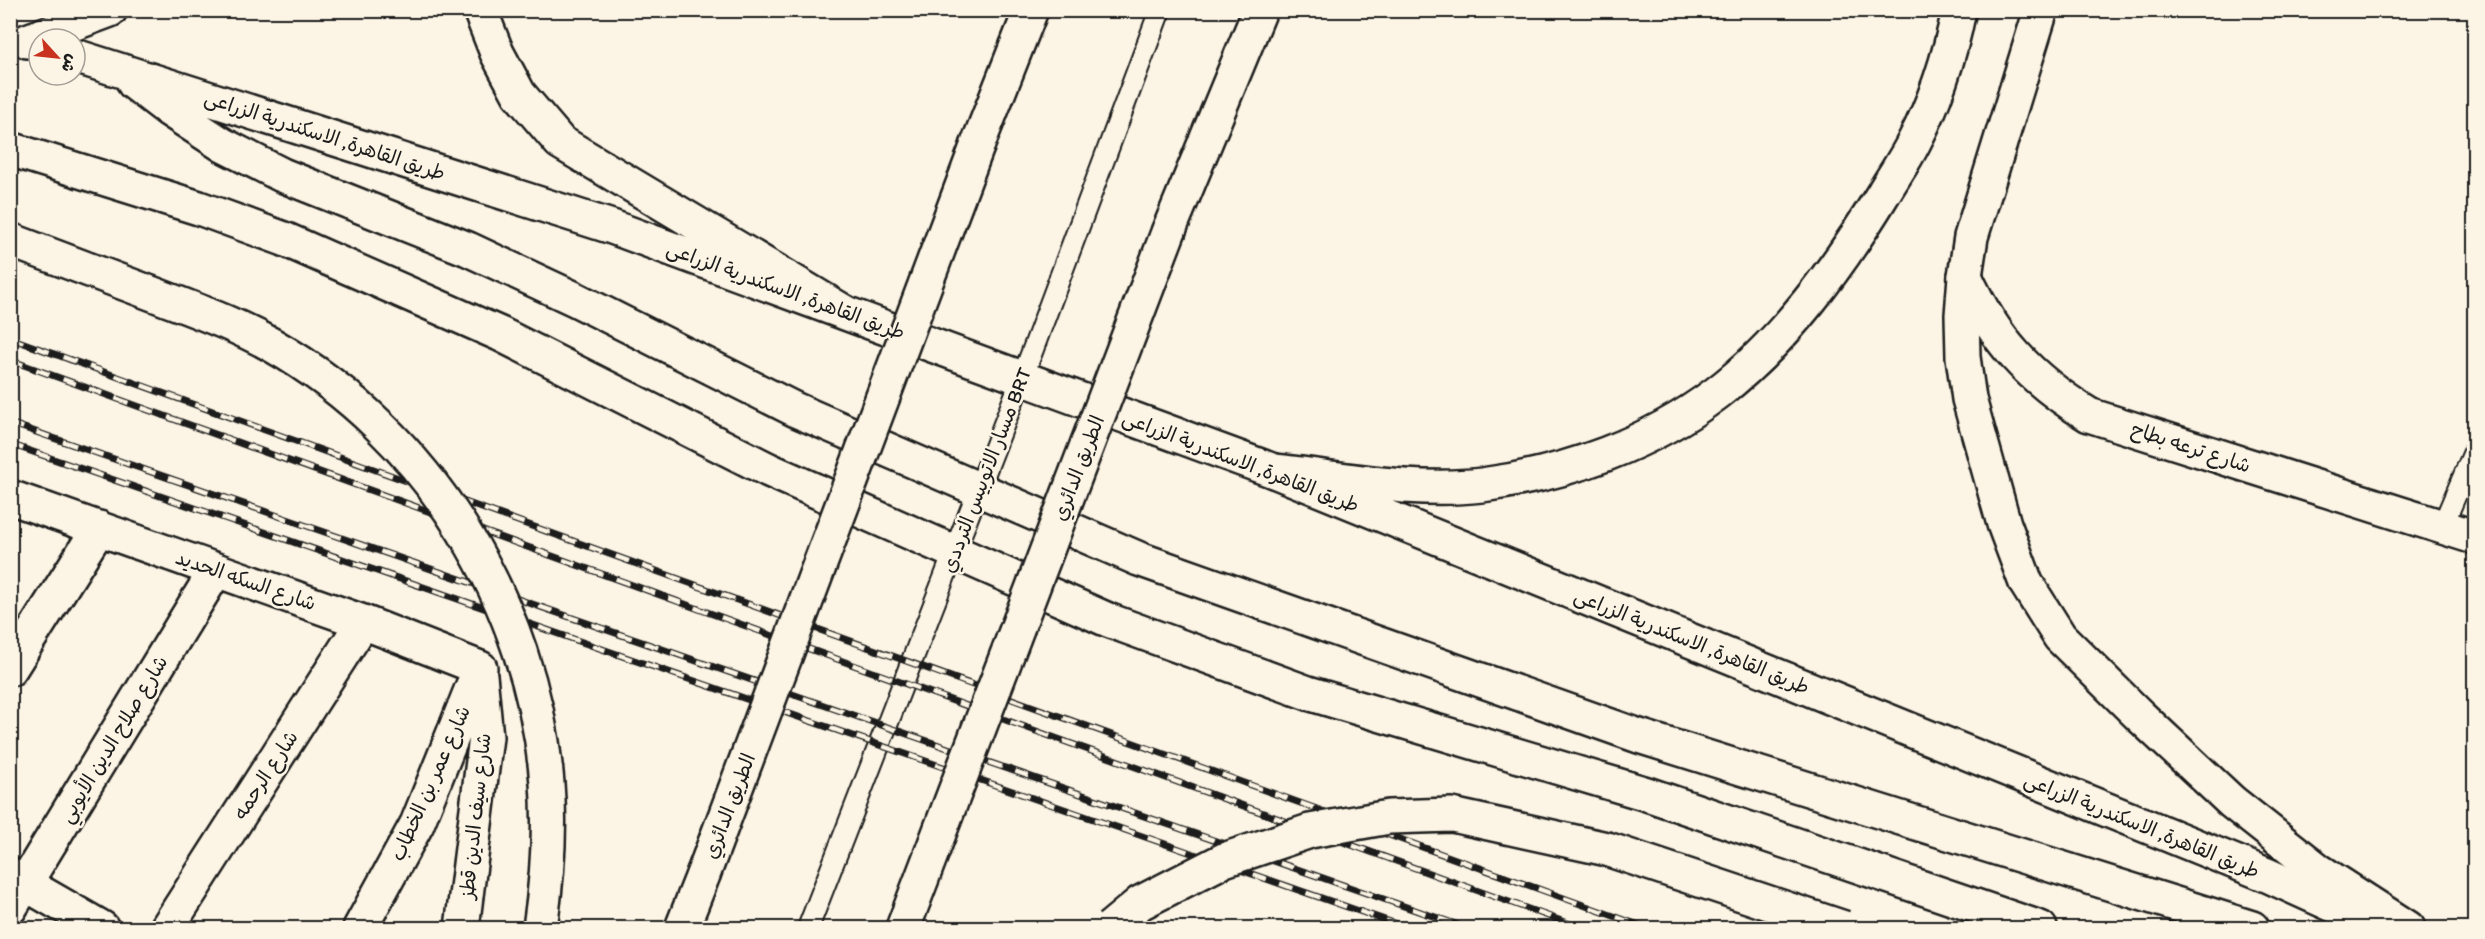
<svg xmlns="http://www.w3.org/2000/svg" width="2485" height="939" viewBox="0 0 2485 939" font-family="Itim,'Playpen Sans Arabic',sans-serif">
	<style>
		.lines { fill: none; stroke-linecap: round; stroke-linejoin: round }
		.service-casing { stroke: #1c1c1c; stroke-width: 24 }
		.minor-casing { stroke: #1c1c1c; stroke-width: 38 }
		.trunk-casing { stroke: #1c1c1c; stroke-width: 38 }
		.motorway-casing { stroke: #1c1c1c; stroke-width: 38 }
		.service { stroke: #fcf5e5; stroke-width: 20 }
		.minor { stroke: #fcf5e5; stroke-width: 33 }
		.trunk { stroke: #fcf5e5; stroke-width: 33 }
		.motorway { stroke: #fcf5e5; stroke-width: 33 }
		.rail-casing { stroke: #1c1c1c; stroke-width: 7 }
		.rail { stroke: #fcf5e5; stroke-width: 4.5; stroke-dasharray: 14; stroke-linecap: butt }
		.motorway-bridge-casing { stroke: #1c1c1c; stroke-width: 38; stroke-linecap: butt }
		.motorway-bridge { stroke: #fcf5e5; stroke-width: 33 }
		.labels { text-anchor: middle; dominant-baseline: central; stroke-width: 5; stroke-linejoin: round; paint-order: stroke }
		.street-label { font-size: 20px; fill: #1c1c1c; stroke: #fcf5e5 }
	</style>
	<rect width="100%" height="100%" fill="#fcf5e5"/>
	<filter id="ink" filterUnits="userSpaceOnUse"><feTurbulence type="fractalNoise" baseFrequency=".0167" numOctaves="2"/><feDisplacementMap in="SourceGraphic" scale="12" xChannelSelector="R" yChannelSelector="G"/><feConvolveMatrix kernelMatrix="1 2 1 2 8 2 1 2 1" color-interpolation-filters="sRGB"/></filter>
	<g filter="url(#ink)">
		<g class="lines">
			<g class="service-casing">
				<path id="service" d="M2442,527l32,-75
					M808,928l224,-576 128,-342"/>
			</g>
			<g class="minor-casing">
				<path id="minor" d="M1965,276c29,64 64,102 124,139l385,122
					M10,497l353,125 117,46
					M10,669l89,-141
					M10,875l92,53
					M10,908l206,-338
					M167,928l196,-306
					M360,928l57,-104 63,-156
					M462,928l24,-191 -6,-62"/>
			</g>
			<g class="trunk-casing">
				<path id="trunk" d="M75,56l537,171 662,244 993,404 117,53
					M134,83l34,26 55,36 59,30 186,74 107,50 221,111 343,149 500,177 613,192
					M10,149l189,59 85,31 216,95 269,136 339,150 200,73 339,101 393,134"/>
			</g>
			<g class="motorway-casing">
				<path id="motorway" d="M480,10l17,43 22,41 41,48 284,170
					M2041,10l-70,227 -6,39 -3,39 1,42 6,42 35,125 22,59 34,54 80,79 92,86 86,68 90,58
					M27,41l83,-31
					M978,144l53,-134
					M1169,230l91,-220
					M1274,471c68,7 140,22 208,14 84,-11 168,-41 235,-92 68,-52 122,-127 166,-199 10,-17 22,-34 31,-52 21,-40 36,-87 45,-132
					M682,928l21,-53"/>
			</g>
			<use href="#service" class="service"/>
			<use href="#minor" class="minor"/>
			<use href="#trunk" class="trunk"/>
			<use href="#motorway" class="motorway"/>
			<g class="rail-casing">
				<path id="rail" d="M10,338l1637,590
					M10,360l1571,568
					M10,423l1457,505
					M10,444l1398,484"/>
			</g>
			<use href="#rail" class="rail"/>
			<g class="motorway-bridge-casing">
				<path id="motorway-bridge" d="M10,240c49,18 97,37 146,55 39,15 79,29 116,50 158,90 260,258 275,438 4,49 0,97 -7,145
					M703,875l275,-731
					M903,928l266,-698
					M1110,928l30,-25 84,-43 86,-29 79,-14 63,-2 155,34 237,79"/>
			</g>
			<use href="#motorway-bridge" class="motorway-bridge"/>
		</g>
	</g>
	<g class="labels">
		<g class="street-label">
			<text transform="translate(325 135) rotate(18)">طريق القاهرة, الاسكندرية الزراعى</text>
			<text transform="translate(786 290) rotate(20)">طريق القاهرة, الاسكندرية الزراعى</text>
			<text transform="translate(2191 447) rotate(18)">شارع ترعه بطاح</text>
			<text transform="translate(1241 461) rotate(21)">طريق القاهرة, الاسكندرية الزراعى</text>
			<text transform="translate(1078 468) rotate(-69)">الطريق الدائري</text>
			<text transform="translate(986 470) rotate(-69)">مسار الاتوبيس الترددي BRT</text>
			<text transform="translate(246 580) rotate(19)">شارع السكه الحديد</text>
			<text transform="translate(1692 641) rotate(22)">طريق القاهرة, الاسكندرية الزراعى</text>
			<text transform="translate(113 739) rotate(-59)">شارع صلاح الدين الأيوبي</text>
			<text transform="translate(265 775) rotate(-57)">شارع الرحمه</text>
			<text transform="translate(430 783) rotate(-66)">شارع عمر بن الخطاب</text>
			<text transform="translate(729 806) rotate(-69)">الطريق الدائري</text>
			<text transform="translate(475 816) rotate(-84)">شارع سيف الدين قطز</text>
			<text transform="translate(2142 825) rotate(22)">طريق القاهرة, الاسكندرية الزراعى</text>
		</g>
	</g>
	<rect width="2485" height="939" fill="none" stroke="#fcf5e5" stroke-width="36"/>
	<rect x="18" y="18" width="2449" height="903" fill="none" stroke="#1c1c1c" stroke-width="2" filter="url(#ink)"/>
	<g transform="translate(57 57) rotate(117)"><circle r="28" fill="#fcf5e5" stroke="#a29e95" stroke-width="1.5"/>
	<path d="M0-4.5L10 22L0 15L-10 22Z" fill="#c8321e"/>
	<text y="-9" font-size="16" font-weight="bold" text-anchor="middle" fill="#1c1c1c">ش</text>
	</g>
</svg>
